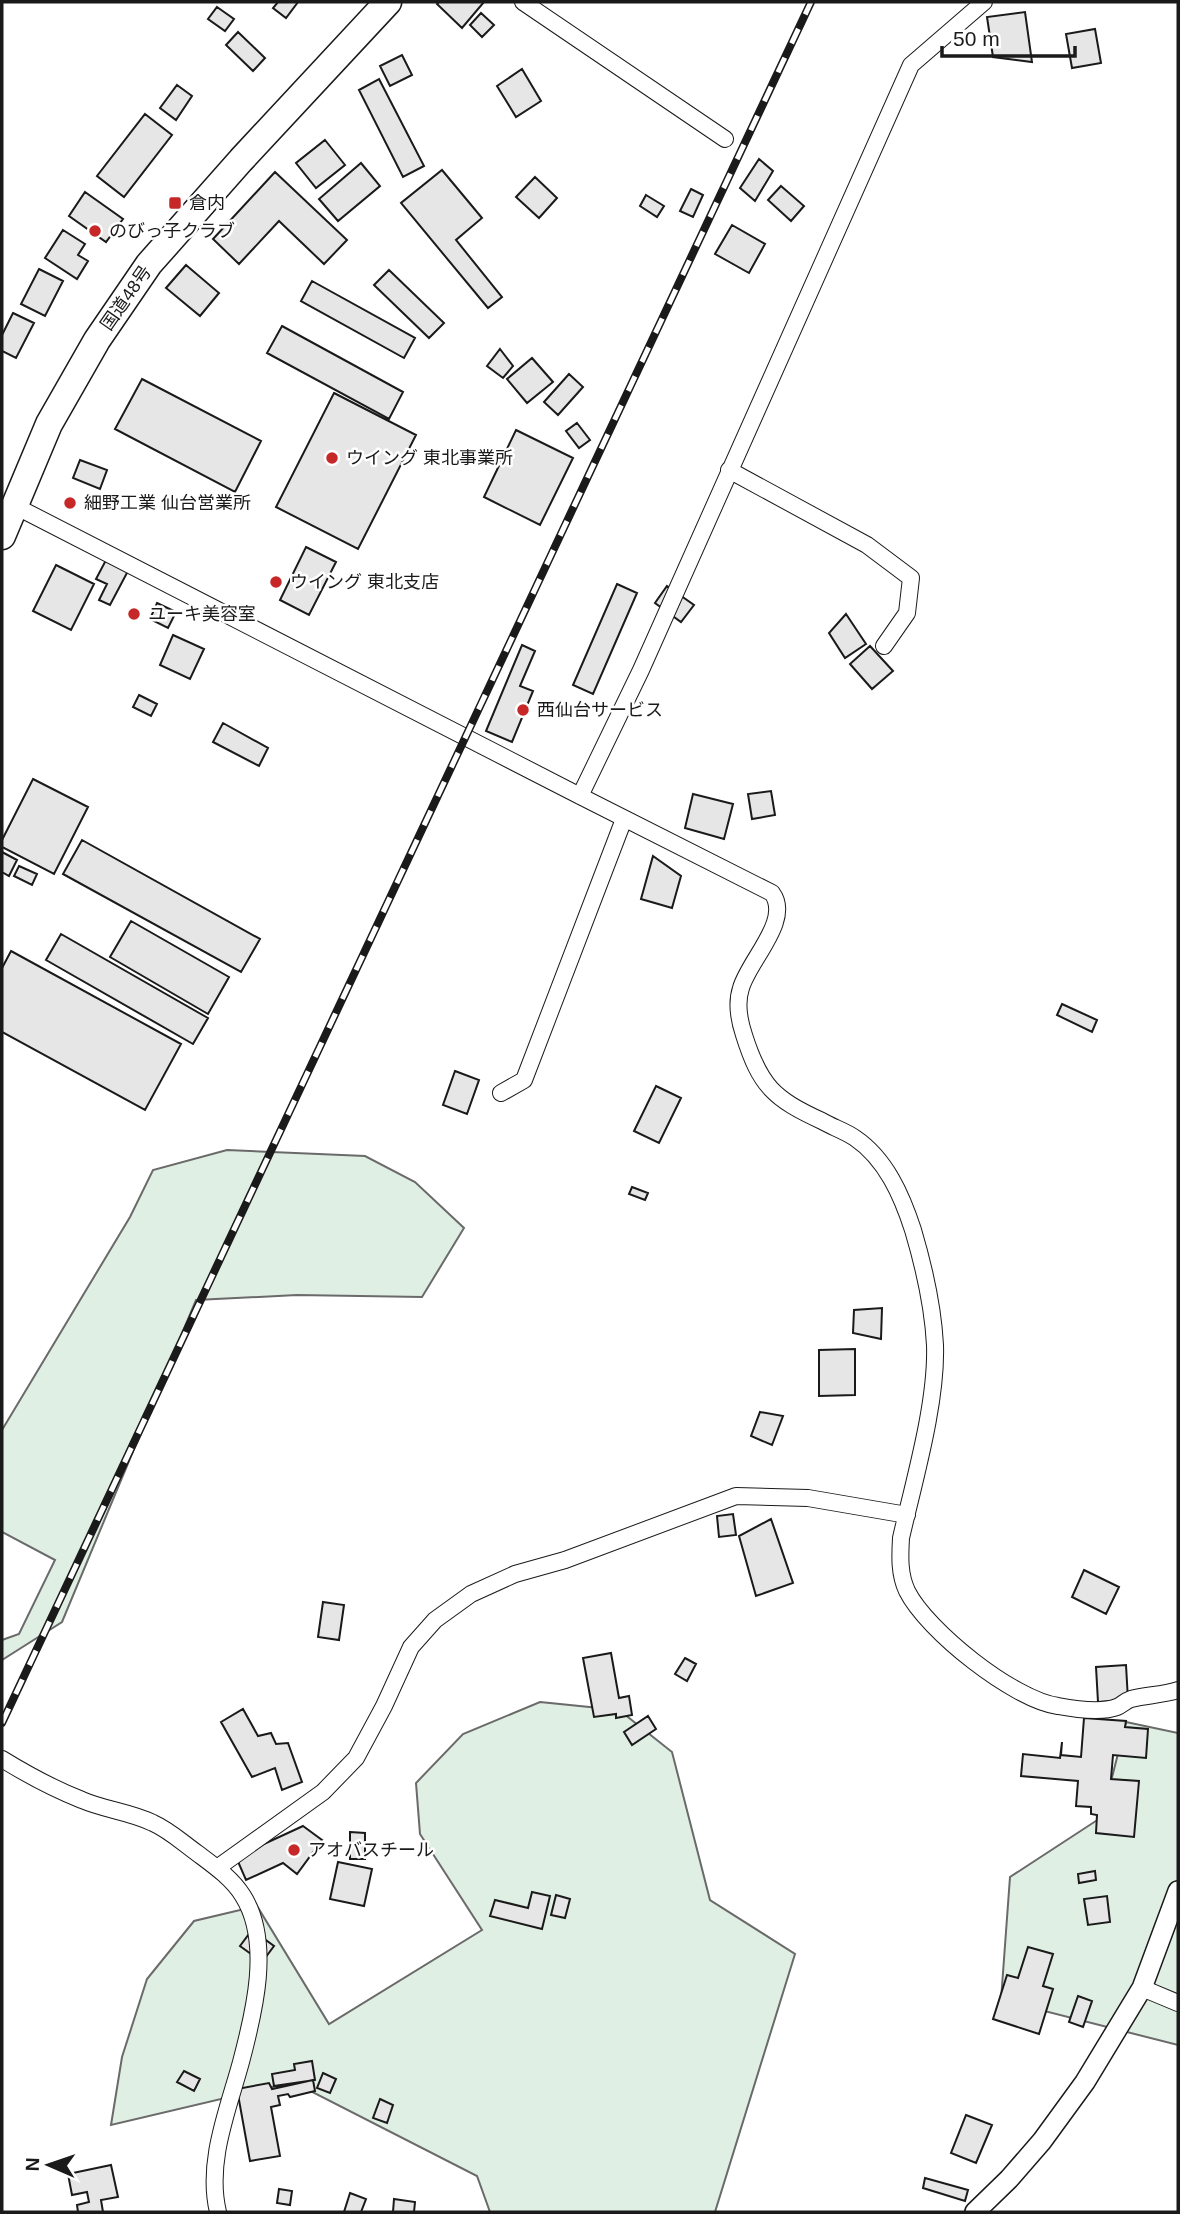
<svg xmlns="http://www.w3.org/2000/svg" width="1180" height="2214" viewBox="0 0 1180 2214" font-family="Helvetica,'Noto Sans JP',sans-serif">
	<style>
		.green { fill: #e0efe3; stroke: #6a6a6a; stroke-width: 2 }
		.building { fill: #e6e6e6; stroke: #1a1a1a; stroke-width: 2 }
		.lines { fill: none; stroke-linecap: round; stroke-linejoin: round }
		.minor-casing { stroke: #1a1a1a; stroke-width: 18 }
		.tertiary-casing { stroke: #1a1a1a; stroke-width: 22 }
		.trunk-casing { stroke: #1a1a1a; stroke-width: 29 }
		.minor { stroke: #fff; stroke-width: 16 }
		.tertiary { stroke: #fff; stroke-width: 19 }
		.trunk { stroke: #fff; stroke-width: 26 }
		.rail-casing { stroke: #1a1a1a; stroke-width: 8 }
		.rail { stroke: #fff; stroke-width: 5; stroke-dasharray: 16; stroke-linecap: butt }
		.poi-dot { fill: #c62828; stroke: #fff; stroke-width: 2.5 }
		.labels { text-anchor: middle; dominant-baseline: central; stroke-width: 5; stroke-linejoin: round; paint-order: stroke }
		.poi-label { font-size: 18px; fill: #1a1a1a; stroke: #fff; text-anchor: start }
		.street-label { font-size: 18px; fill: #1a1a1a; stroke: #fff }
	</style>
	<rect width="100%" height="100%" fill="#fff"/>
	<path class="green" d="M227,1150l138,6 50,26 49,46 -42,69 -125,-2 -101,5 -134,322 -60,38v-20l17,-6 36,-74 -53,-28v-102l128,-213 23,-47z
		M540,1702l79,8 53,42 38,148 85,54 -80,258h-225l-13,-36 -184,-94 -182,43 11,-68 25,-78 47,-58 63,-15 72,118 153,-94 -62,-96 -4,-51 47,-49z
		M1126,1722l52,11v312l-177,-45 9,-123 92,-60z"/>
	<path class="building" d="M278,2h20l-12,16 -13,-10z
		M439,2h45l-22,26 -25,-24z
		M217,7l17,12 -9,12 -17,-12z
		M1025,12l7,50 -39,-5 -6,-40z
		M481,13l13,12 -12,12 -12,-12z
		M1095,29l6,34 -29,5 -6,-34z
		M238,32l27,26 -12,13 -27,-26z
		M402,55l10,20 -22,11 -10,-20z
		M522,69l19,32 -25,16 -19,-31z
		M379,79l45,87 -21,11 -44,-87z
		M177,85l15,11 -16,24 -16,-12z
		M145,114l27,21 -48,62 -27,-21z
		M325,140l20,25 -29,23 -20,-25z
		M759,159l14,12 -18,30 -15,-13z
		M361,163l19,23 -42,35 -19,-22z
		M442,170l40,48 -26,22 46,57 -14,11 -87,-105z
		M275,172l72,68 -23,24 -45,-43 -40,43 -26,-25z
		M535,177l22,21 -18,20 -23,-21z
		M781,186l23,20 -13,15 -23,-21z
		M691,189l12,6 -10,22 -13,-6z
		M85,192l38,27 -17,23 -37,-26z
		M646,195l18,11 -7,11 -17,-11z
		M732,225l33,19 -16,29 -34,-19z
		M63,230l22,14 -7,11 10,6 -11,18 -32,-21z
		M186,265l33,28 -19,23 -34,-28z
		M39,269l24,12 -18,35 -24,-12z
		M389,270l55,53 -15,15 -55,-53z
		M312,281l103,57 -11,20 -103,-57z
		M13,313l21,10 -18,35 -14,-7v-16z
		M282,326l121,66 -14,27 -122,-66z
		M500,349l13,17 -10,12 -16,-12z
		M532,358l21,24 -26,21 -20,-24z
		M569,374l14,13 -25,28 -14,-13z
		M142,379l119,62 -26,51 -120,-63z
		M334,393l82,42 -58,114 -82,-42z
		M577,423l13,17 -11,8 -13,-17z
		M516,430l57,28 -33,67 -56,-28z
		M80,460l27,10 -7,19 -27,-11z
		M306,547l30,15 -27,53 -29,-15z
		M106,560l22,11 -18,34 -11,-5 8,-16 -11,-5z
		M56,565l38,19 -23,46 -38,-19z
		M617,584l20,9 -44,101 -20,-9z
		M667,586l27,19 -13,17 -26,-19z
		M157,603l19,9 -8,16 -18,-9z
		M846,614l20,30 -21,14 -16,-25z
		M173,635l31,14 -14,30 -30,-14z
		M522,645l13,6 -15,35 13,5 -21,51 -26,-11z
		M870,646l23,25 -21,18 -22,-25z
		M139,695l18,9 -6,12 -18,-9z
		M223,723l45,25 -9,18 -46,-24z
		M33,779l55,28 -34,67 -52,-27v-7z
		M771,791l4,24 -23,4 -4,-25z
		M693,794l40,10 -9,35 -39,-11z
		M82,840l178,99 -19,33 -178,-98z
		M2,852l15,8 -8,16 -7,-4z
		M653,856l28,20 -9,32 -31,-9z
		M19,866l18,8 -5,11 -18,-9z
		M131,921l98,56 -21,37 -98,-57z
		M61,934l147,84 -15,26 -147,-84z
		M11,951l170,93 -36,66 -143,-78v-64z
		M1062,1004l35,16 -5,12 -35,-17z
		M455,1071l24,9 -12,34 -24,-9z
		M656,1086l25,12 -22,45 -25,-12z
		M632,1187l16,6 -3,7 -16,-6z
		M882,1308l-1,31 -28,-6 1,-23z
		M855,1349v46l-36,1v-46z
		M760,1412l23,4 -11,29 -21,-9z
		M733,1514l3,21 -17,2 -2,-21z
		M771,1519l22,64 -37,13 -17,-60z
		M1084,1570l35,17 -13,27 -34,-17z
		M323,1602l21,3 -5,35 -21,-3z
		M611,1653l8,45 10,-2 3,19 -16,3v-4l-22,3 -11,-59z
		M685,1658l11,6 -9,17 -12,-7z
		M1126,1665l2,35 -30,2 -2,-35z
		M243,1709l15,27 13,-3 5,11 12,-1 14,39 -20,8 -7,-22 -23,9 -31,-55z
		M648,1716l8,13 -24,16 -8,-13z
		M1084,1718l42,3 -1,6 23,2 -2,29 -33,-3 -2,24 28,2 -5,56 -38,-4 1,-18 -6,-1v-7l-15,-1 2,-25 -57,-5 2,-22 37,4 2,-16 -1,13 20,2z
		M303,1826l19,14 -25,34 -14,-11 -37,17 -10,-23z
		M350,1832l15,1v26h-15z
		M338,1862l34,7 -8,37 -34,-7z
		M1095,1871l1,9 -17,3 -1,-9z
		M532,1892l18,4 -8,33 -52,-13 5,-16 33,8z
		M556,1895l14,4 -5,19 -14,-3z
		M1107,1896l3,26 -22,3 -4,-26z
		M252,1930l22,16 -12,16 -22,-16z
		M1028,1947l25,7 -10,32 10,3 -14,45 -46,-15 14,-44 11,3z
		M1078,1996l14,5 -9,26 -14,-5z
		M312,2061l3,19 -41,6 -2,-12 23,-4 -1,-6z
		M184,2071l16,8 -6,12 -17,-9z
		M323,2073l13,6 -6,14 -13,-5z
		M313,2080l2,11 -25,6 -2,-3 -10,2 2,9 -9,2 9,49 -30,5 -13,-72 32,-6 3,6z
		M380,2099l13,6 -6,18 -14,-5z
		M966,2115l26,10 -16,38 -25,-10z
		M111,2165l7,32 -17,3 2,12h-25l-1,-7 12,-3 -2,-10 -15,3 -4,-21z
		M925,2178l43,12 -3,11 -42,-13z
		M279,2189l13,2 -2,14 -13,-2z
		M350,2193l16,6 -5,13h-17z
		M394,2199l21,3 -1,10h-21z"/>
	<g class="lines">
		<g class="minor-casing">
			<path id="minor" d="M523,2l202,137
				M729,470l138,75 44,33 -4,35 -23,33
				M13,505l567,291 192,97c20,27 -23,67 -31,95 -5,15 -2,32 3,47 16,51 30,64 78,86 10,6 23,10 33,17 31,21 47,58 58,92 11,37 20,77 22,115 2,58 -21,136 -34,193 -1,18 -2,36 6,53 20,40 107,109 151,115 16,3 43,7 59,1 5,-2 8,-6 14,-8 15,-4 32,-4 47,-9
				M580,796l61,-126 270,-605 73,-63
				M501,1093l23,-13 100,-261
				M2,1759c26,16 52,30 80,41 23,10 49,12 71,23 16,7 30,20 44,30 16,12 35,25 46,43 29,46 11,117 -2,166 -13,48 -35,100 -23,150
				M217,1868l106,-76 33,-34 28,-52 27,-59 24,-27 36,-26 44,-20 50,-14 171,-64 72,2 99,17
				M1142,1988l36,15"/>
		</g>
		<g class="tertiary-casing">
			<path id="tertiary" d="M975,2212l34,-33 33,-38 43,-59 57,-94 36,-97"/>
		</g>
		<g class="trunk-casing">
			<path id="trunk" d="M2,536l47,-112 48,-84 52,-76 92,-104 147,-158"/>
		</g>
		<use href="#minor" class="minor"/>
		<use href="#tertiary" class="tertiary"/>
		<use href="#trunk" class="trunk"/>
		<g class="rail-casing">
			<path id="rail" d="M2,1723l809,-1721"/>
		</g>
		<use href="#rail" class="rail"/>
	</g>
	<g class="poi-dot">
		<rect x="168" y="196" width="14" height="14" rx="3.5"/>
		<circle cx="95" cy="231" r="7"/>
		<circle cx="332" cy="458" r="7"/>
		<circle cx="70" cy="503" r="7"/>
		<circle cx="276" cy="582" r="7"/>
		<circle cx="134" cy="614" r="7"/>
		<circle cx="523" cy="710" r="7"/>
		<circle cx="294" cy="1850" r="7"/>
	</g>
	<g class="labels">
		<g class="poi-label">
			<text x="189" y="203">倉内</text>
			<text x="109" y="231">のびっ子クラブ</text>
			<text x="346" y="458">ウイング 東北事業所</text>
			<text x="84" y="503">細野工業 仙台営業所</text>
			<text x="290" y="582">ウイング 東北支店</text>
			<text x="148" y="614">ユーキ美容室</text>
			<text x="537" y="710">西仙台サービス</text>
			<text x="308" y="1850">アオバスチール</text>
		</g>
		<g class="street-label">
			<text transform="translate(126 298) rotate(-55)">国道48号</text>
		</g>
	</g>
	<rect width="1180" height="2214" fill="none" stroke="#1a1a1a" stroke-width="7"/>
	<g transform="translate(49 2165) rotate(272)" stroke="#ffffff" stroke-width="5" paint-order="stroke">
	<path d="M0-5L12 26L0 18L-12 26Z" fill="#1a1a1a"/>
	<text y="-10" font-size="19" font-weight="bold" text-anchor="middle" fill="#1a1a1a">N</text>
	</g>
	<path d="M942 46v10h133v-10" fill="none" stroke="#1a1a1a" stroke-width="3.5"/>
	<text x="953" y="46" font-size="21" fill="#1a1a1a" stroke="#ffffff" stroke-width="5" paint-order="stroke">50 m</text>
</svg>
